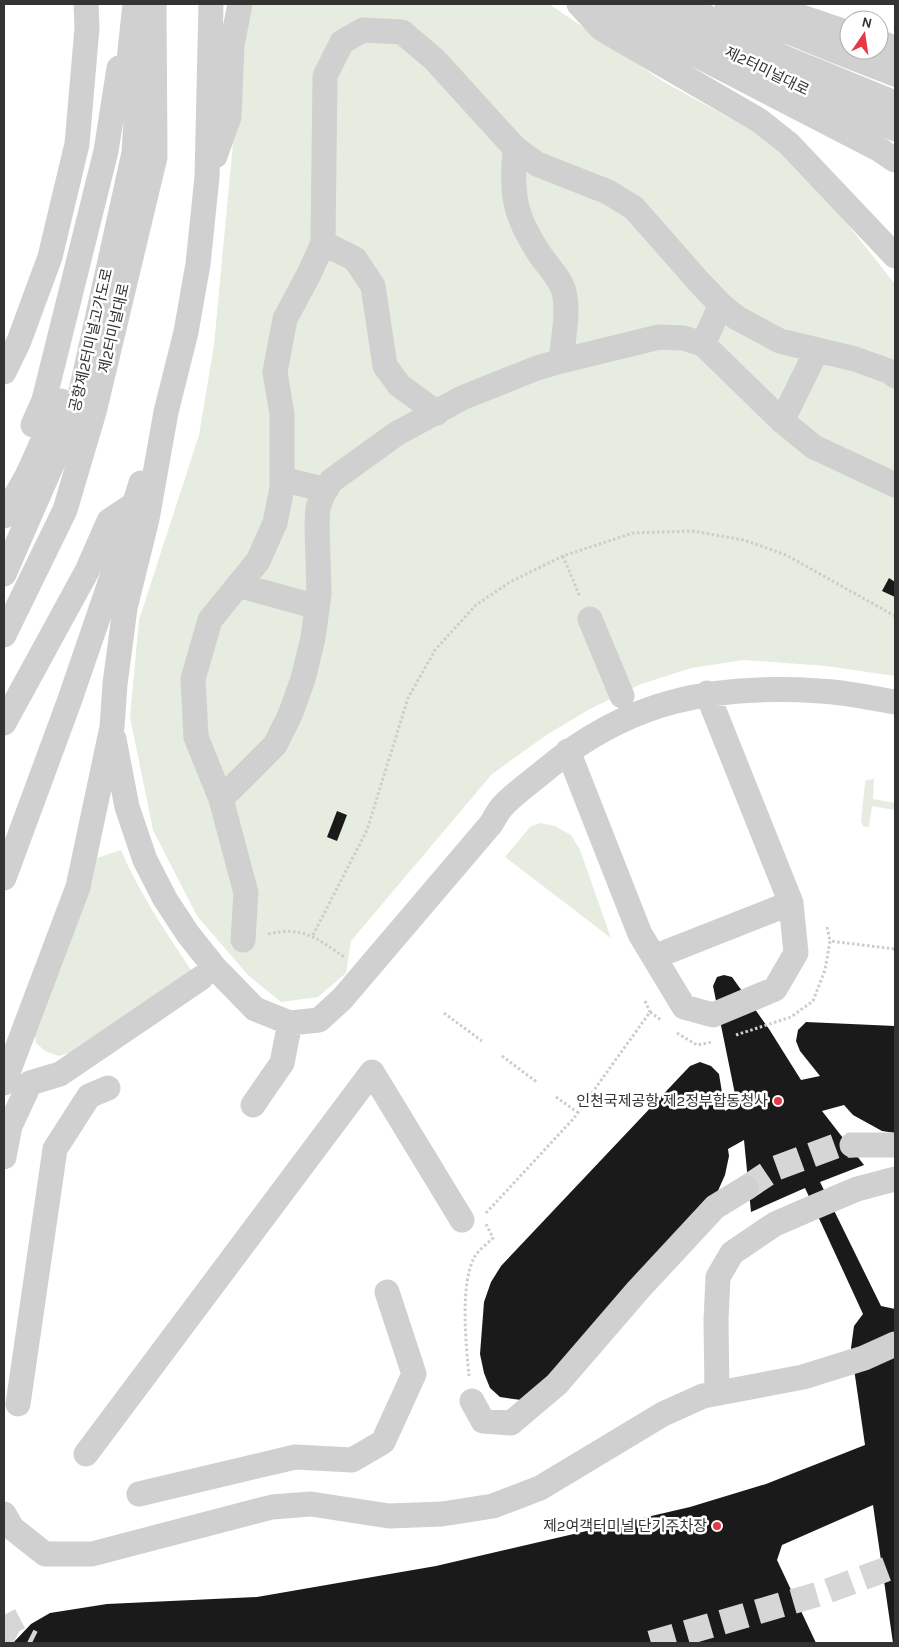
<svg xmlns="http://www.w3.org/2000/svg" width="899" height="1647" viewBox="0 0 899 1647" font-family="Karla,'Noto Sans KR',sans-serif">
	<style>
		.green { fill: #e6ecdf }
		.building { fill: #1a1a1a }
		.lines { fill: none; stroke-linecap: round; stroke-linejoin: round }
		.minor-tunnel { stroke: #d6d6d6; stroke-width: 25; stroke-dasharray: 25 12; stroke-linecap: butt }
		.path { stroke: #cdcdcd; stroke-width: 3; stroke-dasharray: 2.5 2.5; stroke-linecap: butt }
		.minor { stroke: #d0d0d0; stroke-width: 25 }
		.poi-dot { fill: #e63946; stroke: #fff; stroke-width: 2 }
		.labels { text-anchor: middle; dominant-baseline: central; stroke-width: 5; stroke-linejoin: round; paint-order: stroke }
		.street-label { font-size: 15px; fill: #333; stroke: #fff }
		.poi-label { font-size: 15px; fill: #333; stroke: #fff; text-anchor: end }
	</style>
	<rect width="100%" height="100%" fill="#fff"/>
	<path class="green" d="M251,4h298l115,78 102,56 60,59 69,87v392l-69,-10 -83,-6 -51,8 -51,16 -53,26 -40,24 -56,40 -141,167 -5,32 -28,24 -37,5 -33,-27 -51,-59 -44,-86 -23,-113 9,-97 60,-185 15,-90 24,-255 6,-51z
		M874,779l-1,20 22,4v7l-23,-4 -3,21 -6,-1 -2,-5 4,-38 1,-3z
		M540,823l15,3 16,9 9,15 31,88 -106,-81 25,-30z
		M121,850c18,43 45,82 70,120l-112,80 -20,6 -14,-5 -9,-8 -3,-16 64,-169z"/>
	<path class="building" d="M889,578l6,4v15l-13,-6z
		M337,811l10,4 -10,26 -10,-4z
		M724,975l8,2 37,52 32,51 19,-4 -20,-25 -4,-10 2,-11 8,-8 89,4v107l-13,-2 -29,-16 -9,-10 -22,6 42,54 -44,17 61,124 14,3v334h-2l-20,-138 -91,40 -5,15 39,83h-803l18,-19 19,-11 57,-9 150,-7 179,-31 254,-59 76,-23 99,-39 -14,-97 3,-22 9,-12 -58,-126 -54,24 -7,-72 -16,9 1,7 -4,19 -8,18 -187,202 -9,5 -21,-3 -10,-9 -6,-15 -4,-19 4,-52 7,-20 10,-16 189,-200 10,-4 11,4 8,8 6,37 12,-7 -24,-118 4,-9z"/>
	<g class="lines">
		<path class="minor-tunnel" d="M746,1188l30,-20 60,-22 16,-1
			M4,1615l10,19 18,9
			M651,1643l171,-50 73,-27"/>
		<path class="path" d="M563,556l17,41
			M827,927l3,14
			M268,934c35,-8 49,4 76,23
			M313,935l54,-105 41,-132 27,-48 41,-45 34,-23 53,-26 70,-23 59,-2 52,9 42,15 109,61
			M645,1001l5,11
			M444,1013l38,28
			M677,1033l20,12 16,-3
			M736,1035l55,-18 22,-16 12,-31 5,-29 65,8
			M502,1056l36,27
			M556,1097l21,15
			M486,1213l88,-95 76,-106 11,8
			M469,1376c-3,-31 -9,-91 5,-118 4,-8 13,-14 19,-20l-7,-14"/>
		<path class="minor" d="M579,4l23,25 158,92 29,23 106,112
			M605,4l74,42 201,104 15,10
			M643,4l111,63 141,62
			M682,4l103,54 110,45
			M727,4l16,9 90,37 62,24
			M763,4l86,29
			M879,42l16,6
			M126,88l9,-84
			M515,148c-4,47 -1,68 26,108 7,10 21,25 23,36 5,21 -1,47 -3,69
			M215,156l14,-39 3,-72 8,-41
			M323,243l32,16 18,27 12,80 14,19 38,28
			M703,344l18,-39
			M4,372l15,-31 31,-84 27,-113 10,-116 -1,-24
			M782,421l35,-71
			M33,425l11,-25 62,-249 13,-83
			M282,479l44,11
			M4,516l23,-40 34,-75
			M4,574l74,-169 56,-252 5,-84
			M238,585l79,22
			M590,619l32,77
			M4,635l61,-125 29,-98 61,-255 -1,-153
			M4,723l83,-152 22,-50 24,-16
			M114,739l13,68 18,53 20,39 23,35 27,34 40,41 35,14 29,-3 23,-21 149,-175c3,-5 6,-11 10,-16 12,-14 29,-25 43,-37 84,-71 169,-87 276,-80 25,1 51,7 75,11
			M568,751l72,183 44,73 29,8 62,-26 21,-36 -5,-50 -84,-210
			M221,799l54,-54 15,-30 13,-36 10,-41 6,-44 -2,-68 1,-18 5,-14 8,-13 65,-47 66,-36 75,-30 24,-7 98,-24 24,1 20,6 79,77 32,26 81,38
			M4,878l65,-176 43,-125 29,-94
			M243,940l3,-47 -25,-94 -25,-62 -3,-58 17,-59 48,-59 17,-38 7,-35v-74l-7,-42 10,-53 24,-45 14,-31 2,-167 17,-34 21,-12 39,2 33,28 80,88 22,16 71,28 26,16 65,74 22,23 16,13 43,23 75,18 36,13 4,4
			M654,957l137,-54
			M4,1083l74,-196 34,-160 3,-43 10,-76 22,-89 19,-107 20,-80 12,-68 9,-87 4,-173
			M253,1105l29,-42 8,-40
			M852,1145h43
			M4,1157l6,-31 20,-43 30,-9 141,-96
			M717,1393l-1,-73 2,-43 14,-24 43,-29 37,-16 45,-19 38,-10
			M472,1401l11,20 28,2 46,-39 81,-94 77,-83 31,-19
			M18,1404l37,-255 34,-53 19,-8
			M86,1454l286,-382 90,148
			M139,1494l156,-37 57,3 31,-18 31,-68 -27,-82
			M4,1514l8,14 33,26h47l180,-47 39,-3 78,12 53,-2 51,-8 47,-18 123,-74 40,-18 100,-19 61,-19 31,-14"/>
	</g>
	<g class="poi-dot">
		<circle cx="778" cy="1101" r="5"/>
		<circle cx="717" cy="1526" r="5"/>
	</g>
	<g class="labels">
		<g class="street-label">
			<text transform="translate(767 71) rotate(26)">제2터미널대로</text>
			<text transform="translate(114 328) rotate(-77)">제2터미널대로</text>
			<text transform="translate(91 340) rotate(-77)">공항제2터미널고가도로</text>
		</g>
		<g class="poi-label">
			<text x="768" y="1101">인천국제공항 제2정부합동청사</text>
			<text x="707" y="1526">제2여객터미널 단기주차장</text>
		</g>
	</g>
	<rect width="899" height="1647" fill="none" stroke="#333333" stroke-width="10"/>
	<g transform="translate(864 35) rotate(13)"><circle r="24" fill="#ffffff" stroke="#adadad"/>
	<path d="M0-4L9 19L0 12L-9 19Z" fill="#e63946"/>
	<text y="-8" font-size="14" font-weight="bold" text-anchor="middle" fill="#333333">N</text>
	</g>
</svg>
